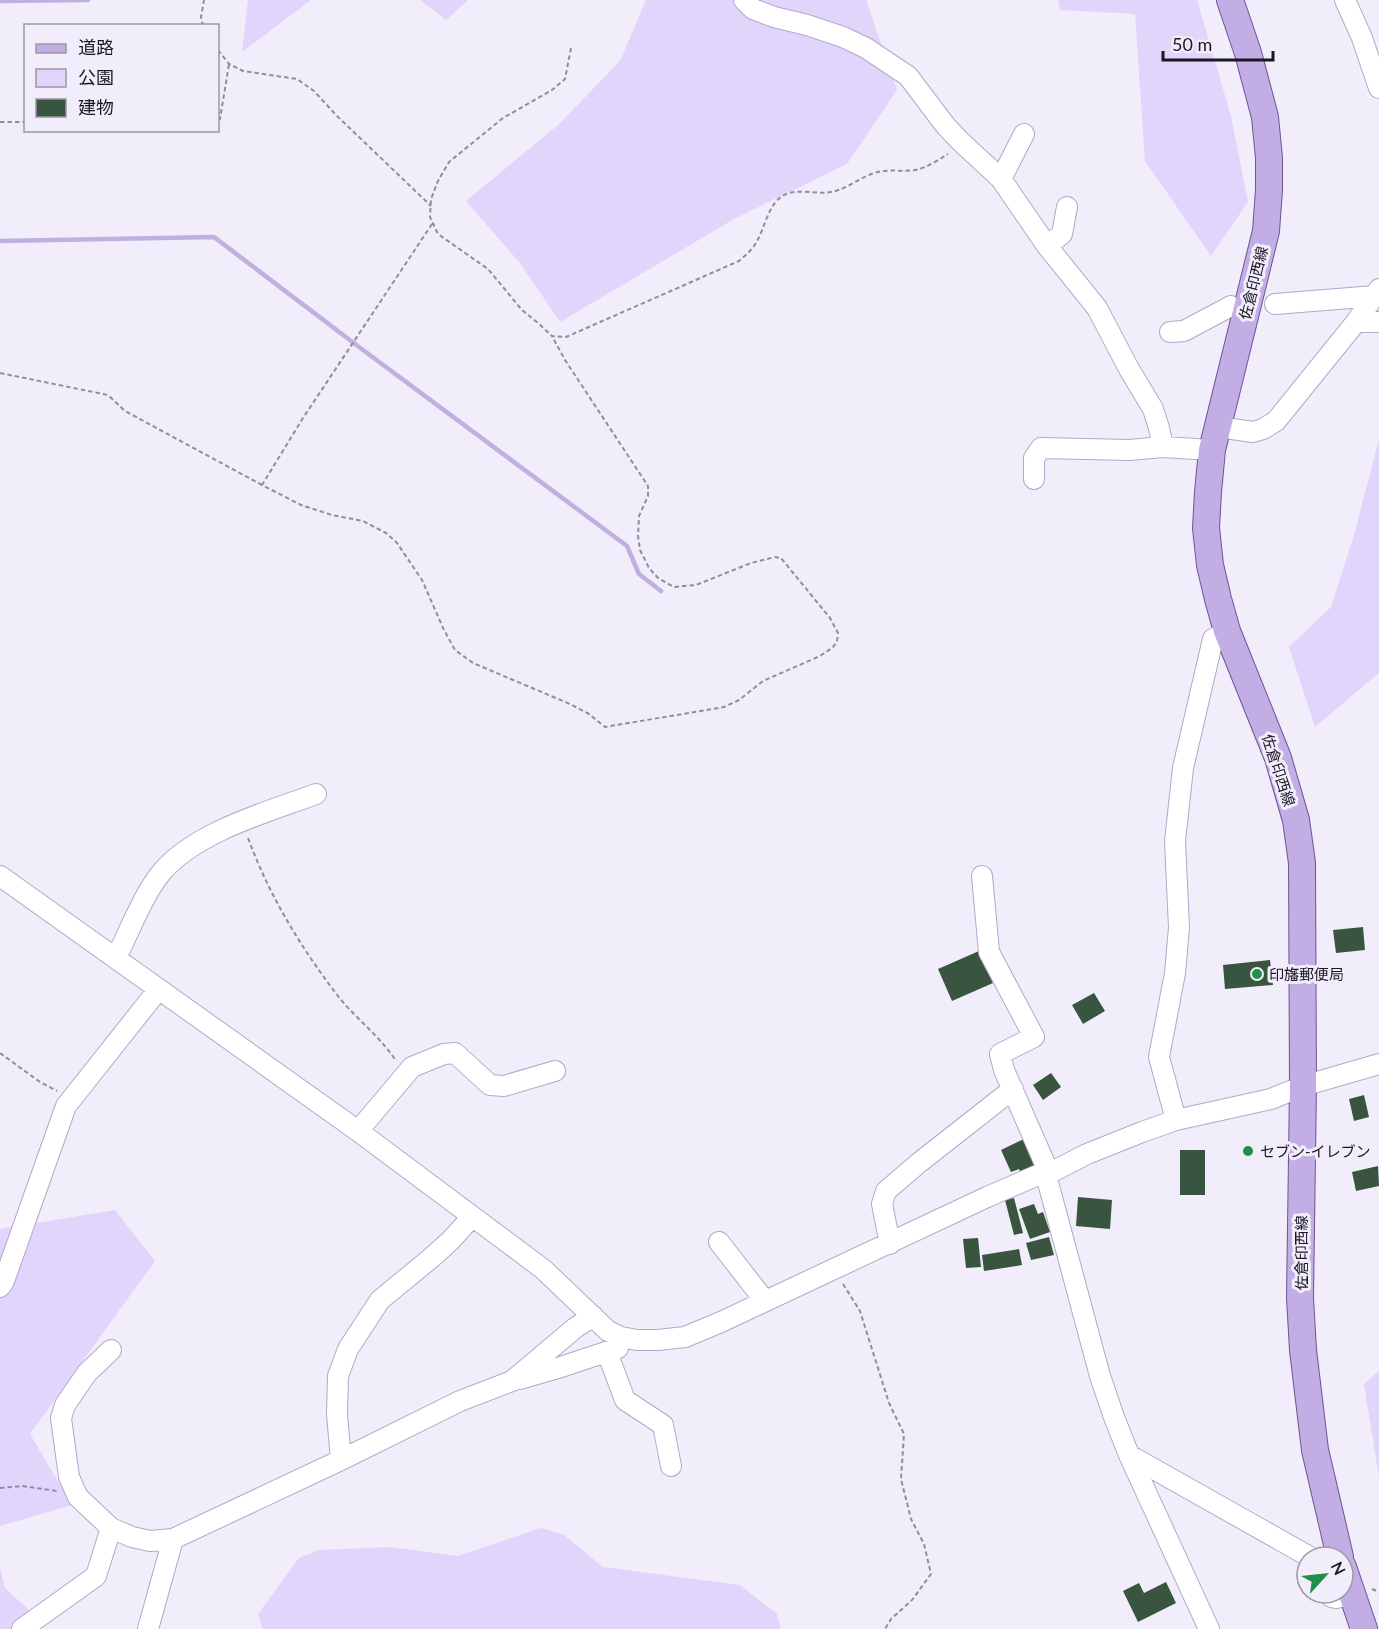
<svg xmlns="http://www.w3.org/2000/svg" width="1379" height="1629" viewBox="0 0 1379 1629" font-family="Lato,'Noto Sans JP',sans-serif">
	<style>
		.green { fill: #e1d5fb }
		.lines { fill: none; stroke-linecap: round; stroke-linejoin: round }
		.stream { stroke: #bfb1df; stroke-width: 4.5 }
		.building { fill: #39553f }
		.minor-casing { stroke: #b2a8ca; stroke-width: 22 }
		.major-casing { stroke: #6d5596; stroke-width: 28 }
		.path { stroke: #918d9a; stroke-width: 2; stroke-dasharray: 4.5 3; stroke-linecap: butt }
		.minor { stroke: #fff; stroke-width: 20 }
		.major { stroke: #c2ade5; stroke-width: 26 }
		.poi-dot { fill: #208f48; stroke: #f1edfb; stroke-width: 2 }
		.labels { text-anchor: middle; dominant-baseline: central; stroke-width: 6; stroke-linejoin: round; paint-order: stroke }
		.street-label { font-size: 15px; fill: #1b1723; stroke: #f1edfb }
		.poi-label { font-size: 15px; fill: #1b1723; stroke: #f1edfb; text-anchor: start }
	</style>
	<rect width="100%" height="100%" fill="#f1edfb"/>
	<path class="green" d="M248,0h63l-69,52z
		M420,0h48l-22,20z
		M646,0h220l31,90 -50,74 -113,55 -174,103 -40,-59 -54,-62 92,-76 62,-64z
		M1058,0h139l34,116 17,86 -37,54 -66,-95 -10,-147 -75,-4z
		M1379,439v234l-64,54 -26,-80 42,-40 23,-72z
		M115,1210l40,51 -125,173 42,71 -72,21v-297z
		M1379,1371v107l-15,-94z
		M541,1528l23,7 39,32 137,18 37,29 4,15h-518l-5,-15 41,-56 20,-8 71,-3 68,9z
		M0,1569l5,19 37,34 -4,7h-38z"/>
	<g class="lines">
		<path class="stream" d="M0,1l88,-1
			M0,241l214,-4 145,110 268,199 12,28 22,17"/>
	</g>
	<path class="building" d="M1363,927l2,23 -29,3 -3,-23z
		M979,951l14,32 -41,18 -14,-32z
		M1270,960l3,25 -48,4 -2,-24z
		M1094,993l11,18 -22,13 -11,-19z
		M1051,1073l10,14 -18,13 -10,-15z
		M1364,1095l5,22 -15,4 -5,-22z
		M1024,1139l13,27 -16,8 -2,-5 -8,3 -10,-22z
		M1180,1150h25v45h-25z
		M1378,1166l1,20 -23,5 -4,-19z
		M1078,1197l34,3 -2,29 -34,-3z
		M1014,1198l9,35 -9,2 -9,-35z
		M1034,1204l4,10 5,-2 7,20 -20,7 -11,-30z
		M1049,1237l5,18 -23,5 -5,-17z
		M978,1238l3,29 -15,1 -3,-29z
		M1019,1249l3,16 -38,6 -2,-16z
		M1166,1582l10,21 -38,19 -15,-31 16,-8 5,10z"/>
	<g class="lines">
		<g class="minor-casing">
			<path id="minor" d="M744,0l9,9 21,8 33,8 36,12 23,11 42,28 37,49 15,16 41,38 46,67 50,62 32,61 24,40 6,19 4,19
				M1345,0l17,38 17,50
				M1001,179l23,-45
				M1047,246l15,-12 5,-27
				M1275,304l100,-8
				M1356,322h23
				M1170,332l14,-1 47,-25
				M1218,427l35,5 10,-3 13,-8 80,-99 23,-33
				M1034,479v-21l7,-10 88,2 34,-3 49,3
				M0,876l358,255 185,138 65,62 13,6 16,3h21l27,-3 36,-15 266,-125 58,-25 1,3
				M982,876l7,76 45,85 -34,17 4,16 45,103
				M116,958c13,-26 27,-63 45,-85 34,-41 106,-61 155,-79
				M1176,1120l-17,-63 16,-84 4,-45 -4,-87 8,-73 30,-129 14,-8
				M358,1131l54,-64 32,-13 11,-1 35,32 14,1 51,-15
				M719,1242l46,59
				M890,1244l-8,-40 4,-13 34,-29 93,-73
				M0,1287l4,-6 62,-175 92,-116
				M111,1350l-24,23 -22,32 -4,13 8,59 9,20 33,31 21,9 18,4 23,-2 168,-79 119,-59 52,-20 63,-53 18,-12
				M607,1352l18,48 38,25 8,41
				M520,1379l38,-11 60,-20
				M1129,1455l181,102
				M341,1460l-4,-46 1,-38 10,-27 32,-49 50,-41 20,-18 22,-24
				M1328,1593l3,4 5,1 16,-3
				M22,1629l74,-53 15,-48
				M148,1629l25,-90
				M1209,1629l-80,-174 -15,-38 -14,-41 -54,-201 41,-21 55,-22 34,-12 95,-21 32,-13 76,-22"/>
		</g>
		<g class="major-casing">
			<path id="major" d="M1230,0l18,53 17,64 4,41v32l-3,41 -54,219 -4,42 -2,36 4,37 8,34 9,32 51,127 18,62 6,43 1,223 -3,212 3,52 12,100 25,107
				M1343,1567l21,62"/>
		</g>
		<path class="path" d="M203,26l-2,-9 3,-17
			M571,48l-6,31 -13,11 -49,28 -54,44 -11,19 -7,18 -1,18 8,17 50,35 34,41 16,13 14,13 14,1 173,-76c7,-6 14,-12 18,-20 8,-14 11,-35 24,-44 13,-10 35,-2 50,-5 17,-3 30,-16 47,-20 12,-3 25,0 37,-2 12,-2 23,-10 33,-16
			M218,50l11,14 14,7 54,8 17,12 23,25 94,90
			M218,119h2l9,-55
			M0,122h26
			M432,224l-129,194 -41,67 39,20 31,10 31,6 23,12 11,10 25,37 22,50 11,20 18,13 97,41 19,10 16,13 119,-20 15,-7 24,-19 57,-25 12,-8 5,-6 1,-9 -8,-15 -49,-60 -6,-1 -24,6 -55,22 -22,2 -16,-9 -9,-10 -9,-18 -2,-14 1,-20 9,-20v-10l-83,-126 -13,-24
			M0,373l108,22 17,16 137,74
			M248,838c21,57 53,110 90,158 18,23 42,40 58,65
			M0,1053l40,29 17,9
			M843,1284l17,27 29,92 15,31 -3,45 10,40 13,25 7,30 -19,26 -21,19 -6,10
			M0,1488l22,-2 35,5
			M1372,1589l7,3"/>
		<use href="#minor" class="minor"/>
		<use href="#major" class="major"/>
	</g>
	<g class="poi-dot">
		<circle cx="1257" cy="974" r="6"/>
		<circle cx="1248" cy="1151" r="6"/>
	</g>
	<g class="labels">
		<g class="street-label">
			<text transform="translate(1253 283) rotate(-76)">佐倉印西線</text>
			<text transform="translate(1279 770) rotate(72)">佐倉印西線</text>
			<text transform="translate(1301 1253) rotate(-90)">佐倉印西線</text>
		</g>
		<g class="poi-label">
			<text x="1269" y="974">印旛郵便局</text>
			<text x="1260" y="1151">セブン-イレブン</text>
		</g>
	</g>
	<rect x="24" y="24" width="195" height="108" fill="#f1edfb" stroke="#9b97a5" stroke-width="1.5"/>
	<rect x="36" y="44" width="30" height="9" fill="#c2ade5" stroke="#9b97a5" stroke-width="1.5"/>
	<text x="78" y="54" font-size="18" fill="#1b1723">道路</text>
	<rect x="36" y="69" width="30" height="18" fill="#e1d5fb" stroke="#9b97a5" stroke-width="1.5"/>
	<text x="78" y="84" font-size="18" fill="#1b1723">公園</text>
	<rect x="36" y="99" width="30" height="18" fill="#39553f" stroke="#9b97a5" stroke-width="1.5"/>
	<text x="78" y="114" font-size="18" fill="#1b1723">建物</text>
	<g transform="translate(1325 1575) rotate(63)"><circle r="28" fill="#f1edfb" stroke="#9b97a5" stroke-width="1.5"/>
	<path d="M0-4.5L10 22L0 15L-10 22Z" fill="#208f48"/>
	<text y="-9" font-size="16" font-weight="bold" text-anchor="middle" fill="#1b1723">N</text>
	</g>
	<path d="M1163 51v9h110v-9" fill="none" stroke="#1b1723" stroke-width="3"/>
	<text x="1172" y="51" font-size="18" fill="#1b1723" stroke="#f1edfb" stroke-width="4.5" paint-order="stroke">50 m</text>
</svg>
